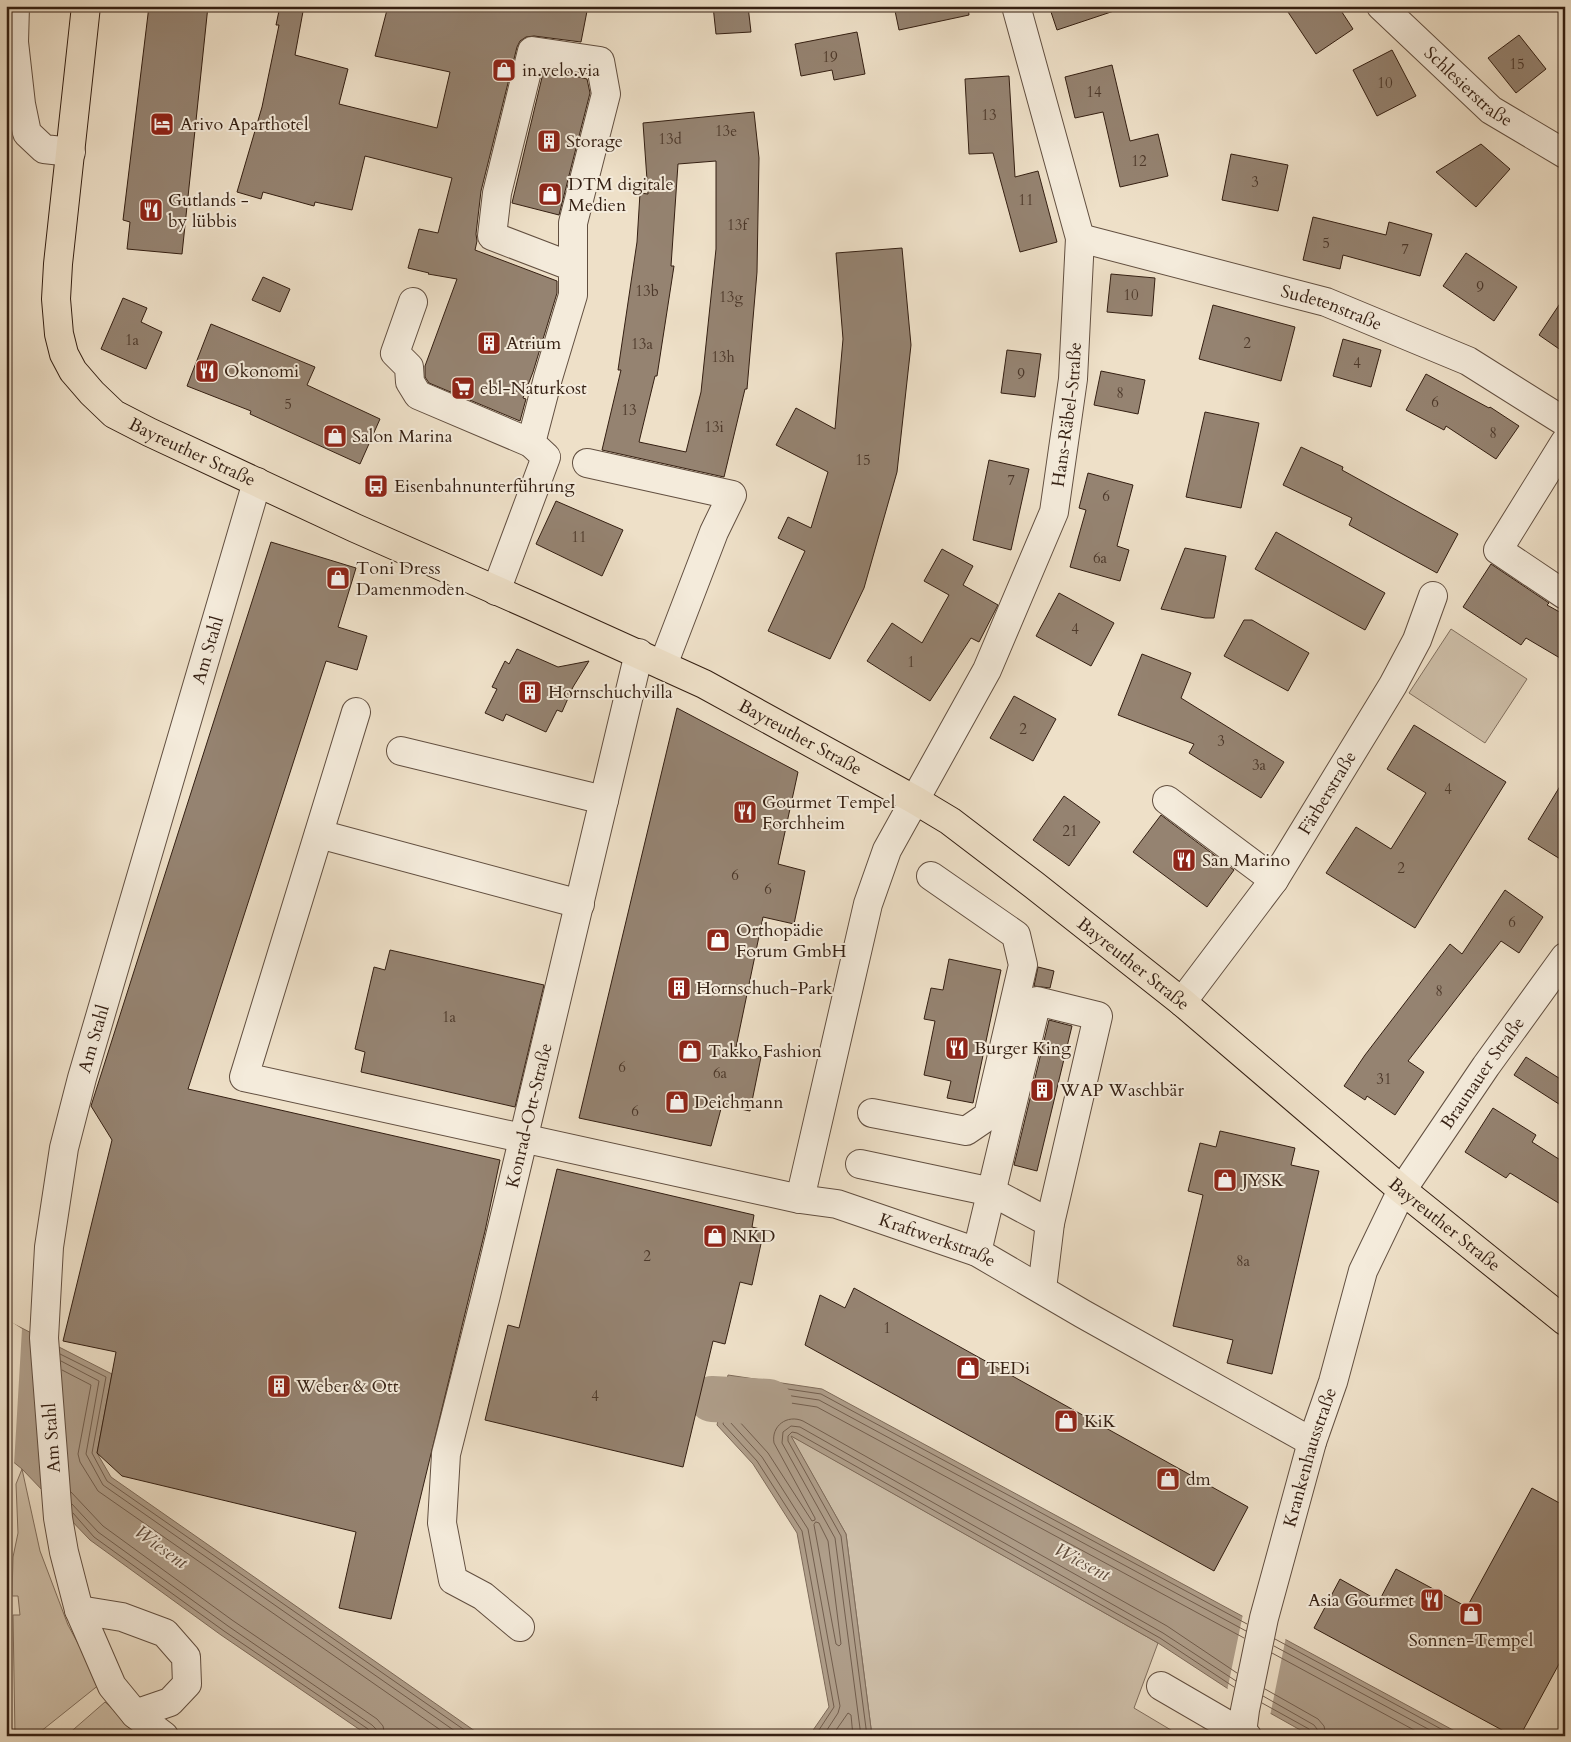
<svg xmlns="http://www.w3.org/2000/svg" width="1571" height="1742" viewBox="0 0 1571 1742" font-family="Cardo,serif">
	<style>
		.green { fill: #cebfa9; stroke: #816f5e }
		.water { fill: #af9e8a; stroke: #7e6b5a }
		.pier { fill: #eee0c8 }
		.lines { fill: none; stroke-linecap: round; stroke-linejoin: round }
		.shore { stroke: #725e4e; stroke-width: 1 }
		.river { stroke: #af9e8a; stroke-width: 46 }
		.building { fill: #958371; stroke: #341f12; fill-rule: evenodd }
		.minor-casing { stroke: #624f40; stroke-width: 30 }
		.major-casing { stroke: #341f12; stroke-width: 30 }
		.minor { stroke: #f4ebdb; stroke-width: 28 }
		.major { stroke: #eee0c8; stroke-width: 28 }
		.labels { text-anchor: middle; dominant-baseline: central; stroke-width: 4; stroke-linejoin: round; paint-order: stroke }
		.number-label { font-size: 15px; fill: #4c382a }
		.poi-label { font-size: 18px; fill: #341f12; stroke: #f4ebdb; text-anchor: start }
		.street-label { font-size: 18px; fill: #341f12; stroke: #f4ebdb }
		.water-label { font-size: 19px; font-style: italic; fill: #5f4b3c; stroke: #f4ebdb }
	</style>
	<rect width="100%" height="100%" fill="#eee0c8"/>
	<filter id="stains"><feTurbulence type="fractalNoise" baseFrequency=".004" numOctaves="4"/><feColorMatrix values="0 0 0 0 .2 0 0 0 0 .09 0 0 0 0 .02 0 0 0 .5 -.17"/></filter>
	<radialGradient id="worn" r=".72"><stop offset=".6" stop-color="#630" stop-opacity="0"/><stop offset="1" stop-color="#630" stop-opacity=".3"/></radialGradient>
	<path class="green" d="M1451,629l76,50 -42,64 -76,-50z
		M790,1435l368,208 -24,65 47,28h-309l-26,-202z
		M22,1469l18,82 28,74 32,59 -65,52h-20l-2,-121h7l-2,-19h-6l1,-39 5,-24 -2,-49z
		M105,1702l39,34h-78z"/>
	<path class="water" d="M6,1320l106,54 -15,79 14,24 371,259h-113l-148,-101 -131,-95 -68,-71 -16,-13z
		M728,1375l94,14 642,347h-153l-75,-42 -78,-51 -367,-207 55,98 26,202h-63l20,-29 -32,-174 -44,-69 -36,-39z"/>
	<path class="pier" d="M6,1318l16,11 -8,136 -8,-5z
		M1243,1614l43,23 -16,79 -43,-25z"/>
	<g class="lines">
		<path class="shore" d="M60,1354l46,23 -14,76 15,28 366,255
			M61,1361l38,20 -13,73 17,31 359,251
			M62,1370l29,15 -13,69 2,8 18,29 351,245
			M71,1492l32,34 129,94 145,99 6,7 2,10
			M72,1504l26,28 130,94 144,99 4,4 1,7
			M73,1513l21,24 130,94 144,98 3,7
			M816,1522l3,1 9,18 13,103 -2,2 -3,-2 -22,-119z
			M1275,1639l179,97
			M1274,1646l167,90
			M1272,1653l153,83
			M1237,1673l-70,-47 -364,-205c-16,-7 -32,5 -29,22l41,75v2l-3,1 -44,-68 -30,-33 5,-22 2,-2 72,11 427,231
			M1265,1689l53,30 6,7 2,10
			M1263,1696l51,29 3,4 1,7
			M1262,1703l47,26 3,7
			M815,1736l19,-29 -32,-176 -45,-70 -34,-37 9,-41 2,-2 87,13 426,230
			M823,1736l15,-23 2,-7 -32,-177 -46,-72 -32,-35 7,-32 1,-2 81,12 427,231
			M832,1736l16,-23 3,2 2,21
			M861,1736l-26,-198 -53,-95 1,-11 8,-6 9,1 363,206 73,48
			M867,1736l-26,-200 -53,-95v-5l4,-4 5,1 363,205 74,49"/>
		<path class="river" d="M712,1399l57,3"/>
	</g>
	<path class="building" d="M149,6h59l-26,248 -55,-5 3,-27 -7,-2z
		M280,6h24l-9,49 53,14 -9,35 98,24 13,-56 -75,-16 13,-50h200l-7,36 -47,-6 -8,1 -6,4 -3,6 -36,144 -5,43 1,7 -2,9 82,31v12l-24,79 -10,26 3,1 -6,22 -91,-38 -4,-6v-11l32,-87 -29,-5 1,-1 -21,-5 11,-39 19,4 14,-55 -87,-22 -13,54 -37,-8 -1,4 -51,-14 -2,7 -24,-7 25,-85 17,-82h-3z
		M713,6h35l3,26 -35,2z
		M894,6h74l1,9 -70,15z
		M1049,6h67l1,4 -60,20z
		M1284,6h54l15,23 -37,25z
		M857,32l8,42 -31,6 -2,-10 -31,6 -6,-32z
		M1519,35l27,34 -30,24 -28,-35z
		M1392,50l24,46 -39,20 -24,-46z
		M1112,65l18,76 28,-7 10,42 -48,11 -17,-75 -28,6 -10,-41z
		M544,69l32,4 -1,3 12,3 3,14 -31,122 -47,-12z
		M1009,76l6,101 23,-6 19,71 -37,10 -27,-99 -24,1 -4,-75z
		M754,112l5,46 -2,114 -10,117h-2l-21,88 -122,-27 19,-80h-3l19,-128 3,-49 8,1 -5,-71zM716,161v88l-15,143 -15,60 -47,-10 16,-66h2l17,-110h-3l7,-102z
		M1481,144l29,25 -34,38 -40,-35z
		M1231,154l57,11 -10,46 -56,-11z
		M1313,217l73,18 3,-13 43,12 -12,42 -77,-21 -3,14 -37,-9z
		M902,248l9,97 -14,127 -33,116 -34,71 -62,-28 37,-80 -27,-13 10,-21 23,11 17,-56 -52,-27 20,-37 39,21 8,-90 -7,-86z
		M1466,253l51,34 -23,34 -51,-35z
		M1111,274l44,4 -3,38 -45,-4z
		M263,277l27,12 -10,23 -28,-12z
		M1565,296v57l-26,-18z
		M123,298l24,10 -6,14 21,10 -16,37 -45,-20z
		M1213,305l82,22 -14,54 -82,-22z
		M211,324l104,43 -8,18 73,34 -20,45 -110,-50 1,-3 -64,-25z
		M1343,339l38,11 -10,37 -38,-11z
		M1007,350l34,4 -6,43 -34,-4z
		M1101,371l44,9 -7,34 -44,-9z
		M1426,374l63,34 1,-1 29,19 -23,33 -50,-33 -2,4 -38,-20z
		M1205,412l54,11 -18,85 -55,-11z
		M1301,447l42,20 -1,3 116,64 -21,39 -88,-48 3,-7 -69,-33z
		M989,460l40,9 -18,81 -38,-10z
		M1088,473l45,12 -16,61 12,4 -9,31 -50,-14 16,-57 -7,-2z
		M556,501l67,29 -21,46 -66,-32z
		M1276,532l109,61 -20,37 -110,-61z
		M271,542l85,26 -18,59 29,9 -10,34 -31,-9 -138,428 312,71 -15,71 -94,388 -52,-11 17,-76 -234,-56 -25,-23 19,-101 -53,-11 49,-201 -21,-34z
		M1185,548l41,8 -12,62h-9l-44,-9z
		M942,549l31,17 -10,19 35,20 -19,37 -8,-4 -41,63 -63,-40 25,-38 30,20 27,-48 -25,-14z
		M1491,564l58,39 -2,2 18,10v46l-39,-23 -5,7 -58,-38z
		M1059,593l55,30 -23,43 -55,-30z
		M1244,620h8l57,33 -21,38 -64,-35z
		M517,649l41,18 31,-6 -16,26 -11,25 -5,-2 -11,22 -40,-18 -3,7 -18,-8 12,-24 -5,-2 13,-26 4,3z
		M1142,654l49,19 -10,25 103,64 -23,36 -72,-45 5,-9 -76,-29z
		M1014,696l42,23 -23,42 -43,-23z
		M677,708l121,64 -20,92 27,7 -11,53 -31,-7 -28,135 26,5 -11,54 -28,-6 -11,41 -132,-28z
		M1414,725l92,57 -91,146 -89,-55 30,-46 35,22 35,-56 -39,-24z
		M1565,778v84l-37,-23z
		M1064,796l36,26 -31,44 -36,-26z
		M1161,815l73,55 -27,37 -74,-55z
		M1505,890l38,27 -24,36 -18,-12 -93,120 16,11 -29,43 -28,-19 -2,4 -21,-14 21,-31 85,-111 12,10z
		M390,950l154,35 -29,122 -154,-35 4,-20 -10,-3 19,-82 11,3z
		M949,959l52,11 -28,133 -26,-5 4,-17 -27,-6 11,-54 -11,-2 7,-31 12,2z
		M1038,967l16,4 -4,17 -16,-2z
		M1049,1020l23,6 -35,145 -23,-6z
		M1526,1057l39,25v26l-51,-33z
		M1493,1108l43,27 -4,7 33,21v44l-55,-34 -4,5 -41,-26z
		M1220,1131l75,17 -4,17 28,6 -47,203 -45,-11 6,-23 -60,-14 30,-131 -15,-4 12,-48 16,4z
		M557,1169l197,46 -2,12 12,3 -12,55 -12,-3 -15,62 -12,-3 -30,126 -198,-47 23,-95 11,3z
		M854,1288l394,219 -34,64 -409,-226 15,-50 25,13z
		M1532,1488l33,18v147l-45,83h-7l-199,-108 26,-49 39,22 17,-32 71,38z"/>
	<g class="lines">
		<g class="minor-casing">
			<g id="minor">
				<path d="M15,6l-1,36 7,62 6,29 17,16 27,3"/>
				<path id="s1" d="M1381,6l110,104 74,44"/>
				<path id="s2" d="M1080,238l246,64 142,59 97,61"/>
				<path d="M413,302l-18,51 14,14 1,15 8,13 113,48"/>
				<path d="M1565,442l-67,108 67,45"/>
				<path d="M587,463l145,32 -18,37 -51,133"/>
				<path d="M496,591l50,-134 -15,-14 17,-65 25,-83v-72l33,-129 -6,-33 -68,-10 -35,142 -5,43 81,31"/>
				<path id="s3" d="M356,712l-112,365 556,122 37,5 140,48 106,62 229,128"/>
				<path d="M401,751l203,49"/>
				<path d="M1167,800l107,80"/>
				<path d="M319,834l261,70"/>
				<path id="s4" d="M1182,1002l92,-122 119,-195 24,-45 16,-44"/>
				<path d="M872,1113l94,18 22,-15 35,-151 -7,-30 -85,-59"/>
				<path d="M860,1164l132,28 58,31"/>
				<path id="s5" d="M800,1199l68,-295 19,-54 100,-180 67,-158 19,-133 7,-141 -64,-232"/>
				<path d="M977,1252l60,-251 61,15 -48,207 -8,66"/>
				<path d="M79,1610l43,7 43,16 21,24 1,27 -17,18 -35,12"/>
				<path id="s6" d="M520,1627l-37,-31 -30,-16 -11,-57 4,-69 40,-159 153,-642"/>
				<path d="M1161,1686l81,47"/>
				<path id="s7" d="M164,1736l-29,-22 -23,-28 -33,-76 -15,-58 -6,-34 -14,-180 5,-91 15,-99 18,-70 175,-596"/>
				<path id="s8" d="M1247,1736l-5,-3 3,-23 19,-92 48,-176 21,-60 30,-111 39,-81 84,-124 79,-109"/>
			</g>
		</g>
		<g class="major-casing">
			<g id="major">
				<path id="s9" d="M86,6l-28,258 -2,35 3,35 5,20 9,17 19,22 22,21 35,18 206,96 179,79 170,77 211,116 35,21 84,64 148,117 220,188 163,131"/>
			</g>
		</g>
		<use href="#minor" class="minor"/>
		<use href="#major" class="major"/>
	</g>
	<defs>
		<g id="shop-square" transform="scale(1.25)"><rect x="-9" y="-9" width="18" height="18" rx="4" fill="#8f2418" stroke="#f4ebdb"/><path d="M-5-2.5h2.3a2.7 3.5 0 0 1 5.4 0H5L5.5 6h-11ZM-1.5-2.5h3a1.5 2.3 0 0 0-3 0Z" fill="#fff"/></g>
		<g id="hotel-square" transform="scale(1.25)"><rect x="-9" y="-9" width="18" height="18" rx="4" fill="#8f2418" stroke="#f4ebdb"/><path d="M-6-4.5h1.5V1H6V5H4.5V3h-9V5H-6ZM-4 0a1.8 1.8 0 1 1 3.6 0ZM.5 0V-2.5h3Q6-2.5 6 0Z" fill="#fff"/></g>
		<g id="building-square" transform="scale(1.25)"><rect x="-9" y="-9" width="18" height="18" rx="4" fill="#8f2418" stroke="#f4ebdb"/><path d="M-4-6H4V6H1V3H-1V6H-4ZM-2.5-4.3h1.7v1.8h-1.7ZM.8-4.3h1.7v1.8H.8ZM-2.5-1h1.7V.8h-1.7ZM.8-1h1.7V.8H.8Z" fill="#fff"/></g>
		<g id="restaurant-square" transform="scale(1.25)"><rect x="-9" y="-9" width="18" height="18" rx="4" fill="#8f2418" stroke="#f4ebdb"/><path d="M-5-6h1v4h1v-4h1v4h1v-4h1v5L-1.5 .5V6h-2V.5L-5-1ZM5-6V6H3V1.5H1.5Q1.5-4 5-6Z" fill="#fff"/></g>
		<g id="supermarket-square" transform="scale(1.25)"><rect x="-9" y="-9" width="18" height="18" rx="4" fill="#8f2418" stroke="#f4ebdb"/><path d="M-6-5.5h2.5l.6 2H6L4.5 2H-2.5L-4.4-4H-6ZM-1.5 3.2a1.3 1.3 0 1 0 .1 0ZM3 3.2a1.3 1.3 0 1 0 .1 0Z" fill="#fff"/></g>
		<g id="bus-square" transform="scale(1.25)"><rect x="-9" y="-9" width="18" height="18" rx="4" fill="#8f2418" stroke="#f4ebdb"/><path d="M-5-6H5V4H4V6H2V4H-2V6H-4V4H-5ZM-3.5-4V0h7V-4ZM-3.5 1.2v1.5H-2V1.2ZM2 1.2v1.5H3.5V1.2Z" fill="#fff"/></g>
	</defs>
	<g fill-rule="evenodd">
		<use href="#shop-square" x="504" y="70"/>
		<use href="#hotel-square" x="162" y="124"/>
		<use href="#building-square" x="549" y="141"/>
		<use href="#shop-square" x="550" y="194"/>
		<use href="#restaurant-square" x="151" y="210"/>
		<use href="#building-square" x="489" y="343"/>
		<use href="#restaurant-square" x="207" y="371"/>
		<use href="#supermarket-square" x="463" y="388"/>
		<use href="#shop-square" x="335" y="436"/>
		<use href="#bus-square" x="376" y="486"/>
		<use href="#shop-square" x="338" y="578"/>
		<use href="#building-square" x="530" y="692"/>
		<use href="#restaurant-square" x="745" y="812"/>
		<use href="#restaurant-square" x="1184" y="860"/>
		<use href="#shop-square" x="718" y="940"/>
		<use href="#building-square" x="679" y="988"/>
		<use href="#restaurant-square" x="957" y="1048"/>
		<use href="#shop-square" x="690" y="1051"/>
		<use href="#building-square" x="1042" y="1090"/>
		<use href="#shop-square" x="677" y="1102"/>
		<use href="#shop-square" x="1225" y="1180"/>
		<use href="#shop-square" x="715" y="1236"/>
		<use href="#shop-square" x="968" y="1368"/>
		<use href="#building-square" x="279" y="1386"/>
		<use href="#shop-square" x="1066" y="1421"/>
		<use href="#shop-square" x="1168" y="1479"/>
		<use href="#restaurant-square" x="1432" y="1600"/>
		<use href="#shop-square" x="1471" y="1614"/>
	</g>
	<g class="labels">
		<g class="number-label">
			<text x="830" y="57">19</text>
			<text x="1517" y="64">15</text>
			<text x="1385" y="83">10</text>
			<text x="1094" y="92">14</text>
			<text x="989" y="115">13</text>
			<text x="726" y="131">13e</text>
			<text x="670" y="139">13d</text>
			<text x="1139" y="161">12</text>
			<text x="1255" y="182">3</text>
			<text x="1026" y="200">11</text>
			<text x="737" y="225">13f</text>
			<text x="1326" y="243">5</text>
			<text x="1405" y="249">7</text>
			<text x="1480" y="287">9</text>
			<text x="647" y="291">13b</text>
			<text x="1131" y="295">10</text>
			<text x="731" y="297">13g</text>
			<text x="132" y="340">1a</text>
			<text x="1247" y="343">2</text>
			<text x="642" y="344">13a</text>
			<text x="723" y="357">13h</text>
			<text x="1357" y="363">4</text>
			<text x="1021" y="374">9</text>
			<text x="1120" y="393">8</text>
			<text x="1435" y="402">6</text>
			<text x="288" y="404">5</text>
			<text x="629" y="410">13</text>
			<text x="714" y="427">13i</text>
			<text x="1493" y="433">8</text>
			<text x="863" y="460">15</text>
			<text x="1011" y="480">7</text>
			<text x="1106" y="496">6</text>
			<text x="579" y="537">11</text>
			<text x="1100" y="558">6a</text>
			<text x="1075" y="629">4</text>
			<text x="911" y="662">1</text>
			<text x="1023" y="729">2</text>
			<text x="1221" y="741">3</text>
			<text x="1259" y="765">3a</text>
			<text x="1448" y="789">4</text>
			<text x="1070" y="831">21</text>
			<text x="1401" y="868">2</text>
			<text x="735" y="875">6</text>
			<text x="768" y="889">6</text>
			<text x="1512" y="922">6</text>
			<text x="1439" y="991">8</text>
			<text x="449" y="1017">1a</text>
			<text x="622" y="1067">6</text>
			<text x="720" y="1073">6a</text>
			<text x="1384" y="1079">31</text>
			<text x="635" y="1111">6</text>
			<text x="647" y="1256">2</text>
			<text x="1243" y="1261">8a</text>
			<text x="887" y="1328">1</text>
			<text x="595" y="1396">4</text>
		</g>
		<g class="poi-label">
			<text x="522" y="70">in.velo.via</text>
			<text x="180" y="124">Arivo Aparthotel</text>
			<text x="566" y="141">Storage</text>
			<text x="568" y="184">DTM digitale<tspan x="568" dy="21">Medien</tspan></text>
			<text x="168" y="200">Gutlands -<tspan x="168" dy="21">by lübbis</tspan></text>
			<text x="506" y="343">Atrium</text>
			<text x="224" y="371">Okonomi</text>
			<text x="480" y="388">ebl-Naturkost</text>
			<text x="352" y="436">Salon Marina</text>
			<text x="394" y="486">Eisenbahnunterführung</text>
			<text x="356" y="568">Toni Dress<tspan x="356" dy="21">Damenmoden</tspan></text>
			<text x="548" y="692">Hornschuchvilla</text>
			<text x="762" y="802">Gourmet Tempel<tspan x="762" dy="21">Forchheim</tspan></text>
			<text x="1202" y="860">San Marino</text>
			<text x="736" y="930">Orthopädie<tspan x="736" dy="21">Forum GmbH</tspan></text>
			<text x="696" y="988">Hornschuch-Park</text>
			<text x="974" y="1048">Burger King</text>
			<text x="708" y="1051">Takko Fashion</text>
			<text x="1060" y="1090">WAP Waschbär</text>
			<text x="694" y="1102">Deichmann</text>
			<text x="1242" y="1180">JYSK</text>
			<text x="732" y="1236">NKD</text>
			<text x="986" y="1368">TEDi</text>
			<text x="296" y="1386">Weber &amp; Ott</text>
			<text x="1084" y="1421">KiK</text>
			<text x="1186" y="1479">dm</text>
			<text x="1414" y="1600" text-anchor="end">Asia Gourmet</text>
			<text x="1471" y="1640" text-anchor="middle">Sonnen-Tempel</text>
		</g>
		<g class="street-label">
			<text stroke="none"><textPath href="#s1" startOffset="119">Schlesierstraße</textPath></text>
			<text stroke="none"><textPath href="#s2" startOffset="261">Sudetenstraße</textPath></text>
			<text stroke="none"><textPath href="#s5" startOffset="836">Hans-Räbel-Straße</textPath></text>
			<text stroke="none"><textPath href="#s9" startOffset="516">Bayreuther Straße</textPath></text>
			<text stroke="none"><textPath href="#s7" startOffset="1140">Am Stahl</textPath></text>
			<text stroke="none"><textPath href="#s9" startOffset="1188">Bayreuther Straße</textPath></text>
			<text stroke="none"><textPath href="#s4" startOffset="255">Färberstraße</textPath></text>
			<text stroke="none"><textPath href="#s9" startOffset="1592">Bayreuther Straße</textPath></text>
			<text stroke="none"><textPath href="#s7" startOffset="735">Am Stahl</textPath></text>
			<text stroke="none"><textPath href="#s8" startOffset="716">Braunauer Straße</textPath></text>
			<text stroke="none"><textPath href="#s6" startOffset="558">Konrad-Ott-Straße</textPath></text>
			<text stroke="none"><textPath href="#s9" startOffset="1998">Bayreuther Straße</textPath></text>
			<text stroke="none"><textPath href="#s3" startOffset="1095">Kraftwerkstraße</textPath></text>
			<text transform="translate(52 1438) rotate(-94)">Am Stahl</text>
			<text stroke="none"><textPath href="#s8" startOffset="290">Krankenhausstraße</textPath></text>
		</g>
		<g class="water-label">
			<text transform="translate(161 1547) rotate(36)">Wiesent</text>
			<text transform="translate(1082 1562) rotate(28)">Wiesent</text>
		</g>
	</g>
	<rect width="1571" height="1742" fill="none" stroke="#eee0c8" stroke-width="25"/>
	<rect x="8" y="8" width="1556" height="1727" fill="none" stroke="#341f12" stroke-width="2.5"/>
	<rect x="12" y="12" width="1546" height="1717" fill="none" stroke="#341f12"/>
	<rect width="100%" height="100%" filter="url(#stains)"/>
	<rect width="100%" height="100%" fill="url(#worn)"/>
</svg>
